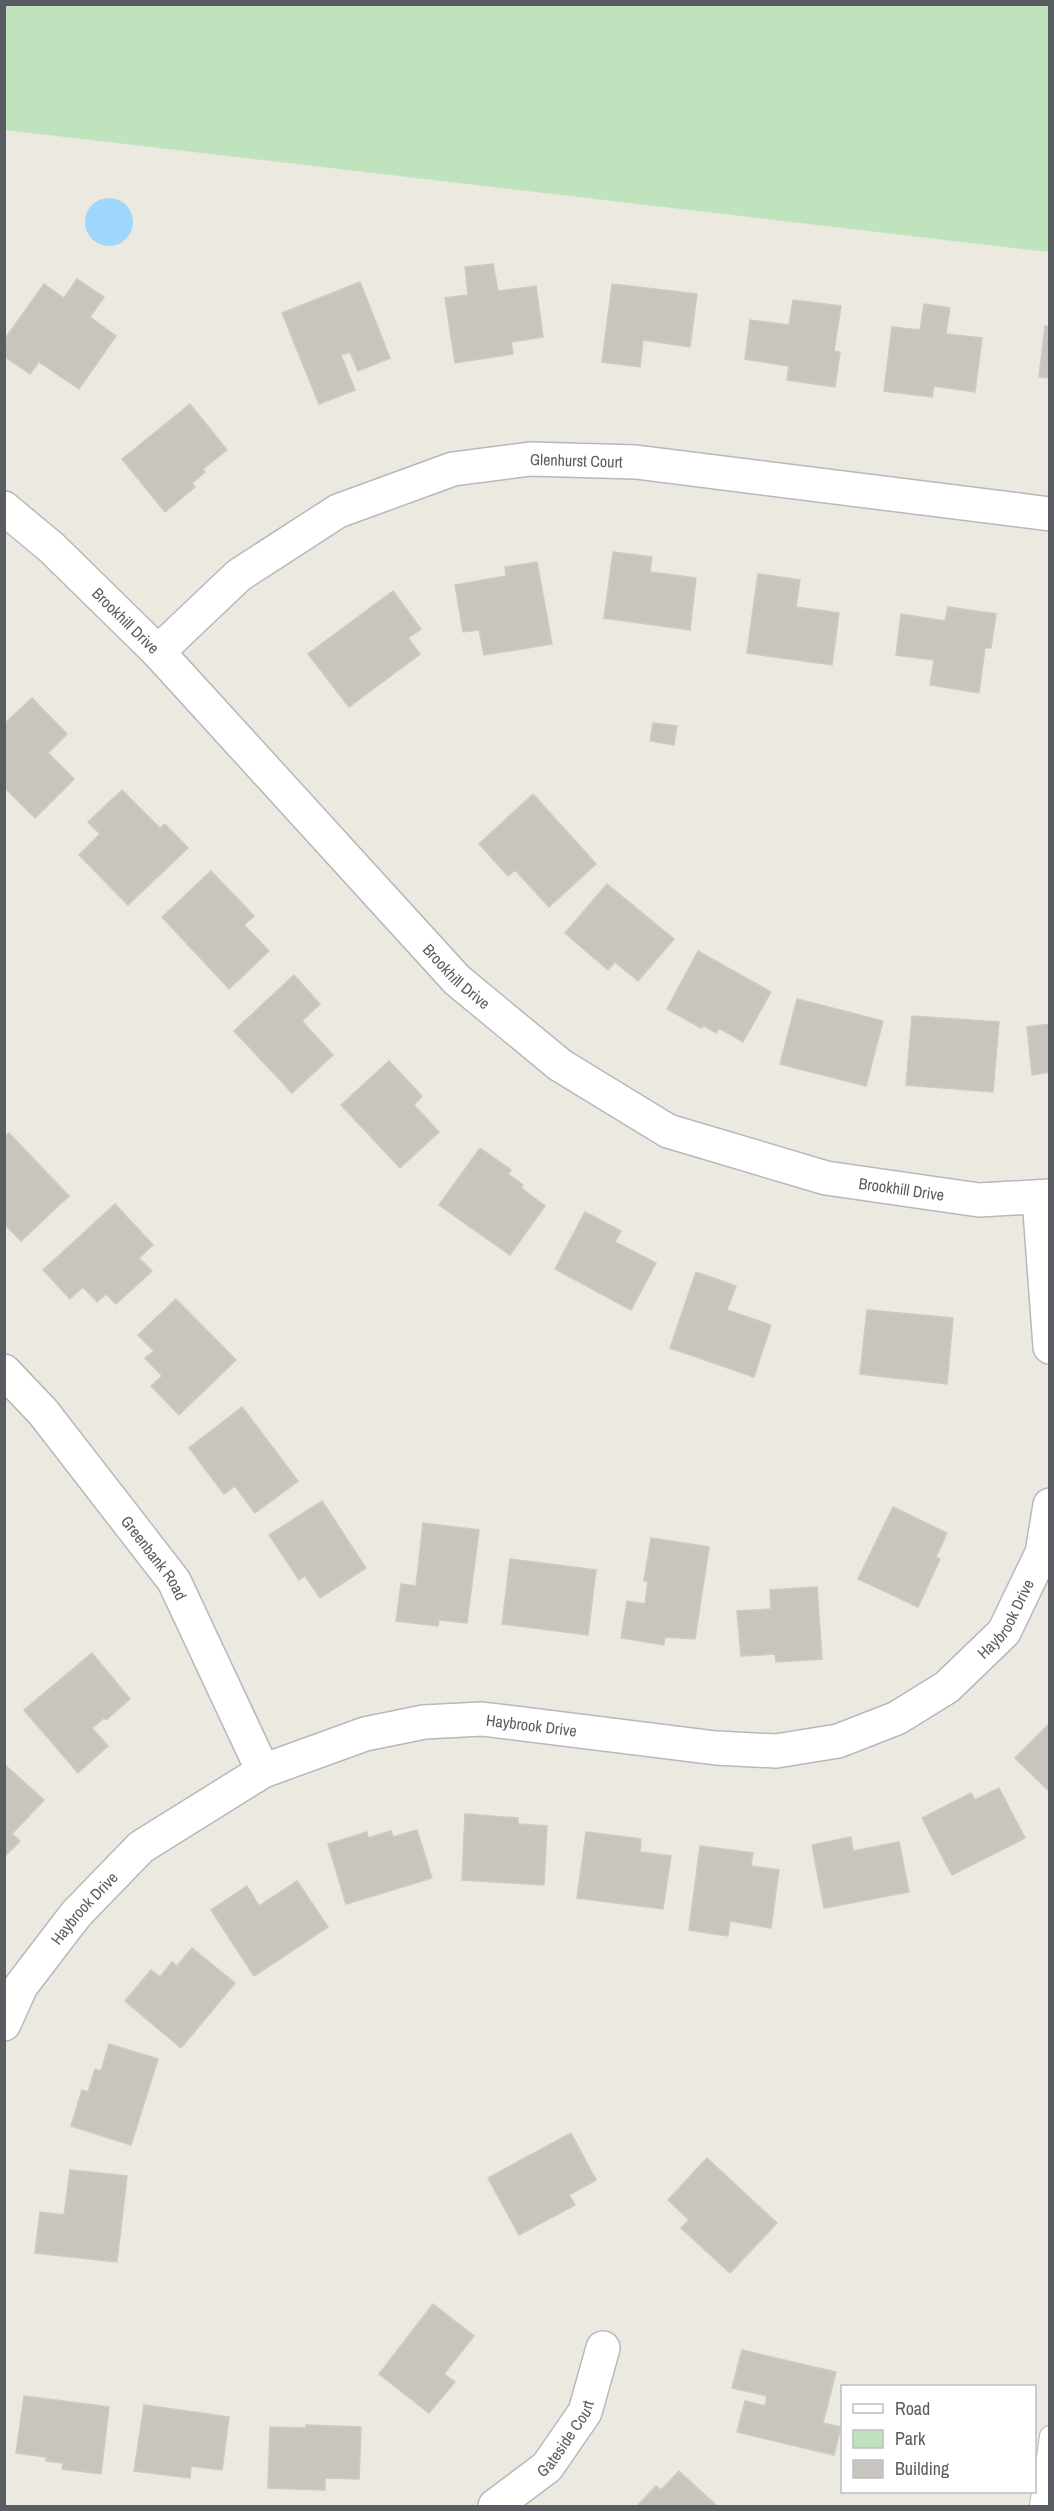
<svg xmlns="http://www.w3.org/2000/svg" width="1054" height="2511" viewBox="0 0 1054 2511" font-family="'Archivo Narrow',sans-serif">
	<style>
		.green { fill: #bee3bd }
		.water { fill: #9fd7fc }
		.building { fill: #c8c5bf; stroke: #d0cabf; stroke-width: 1.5 }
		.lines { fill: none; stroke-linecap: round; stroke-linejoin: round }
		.service-casing { stroke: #b6b8bd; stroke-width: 22 }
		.minor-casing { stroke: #b6b8bd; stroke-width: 36 }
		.service { stroke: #fff; stroke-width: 20 }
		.minor { stroke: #fff; stroke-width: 33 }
		.labels { text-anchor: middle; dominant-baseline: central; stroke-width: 6; stroke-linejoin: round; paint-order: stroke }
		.street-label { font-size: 16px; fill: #595d61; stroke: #fff }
	</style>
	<rect width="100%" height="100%" fill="#ebe9e0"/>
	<path class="green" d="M5,4l1044,1v247l-1044,-122z"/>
	<path class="water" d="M85 222a24 24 0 1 1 48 0a24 24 0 1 1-48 0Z"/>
	<path class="building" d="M493,264l5,27 38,-5 7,51 -32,5 2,12 -58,9 -10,-65 23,-3 -3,-28z
		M77,279l27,18 -14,20 26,19 -37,53 -40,-27 -9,12 -26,-18v-16l40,-56 20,14z
		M360,282l30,76 -32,13 -8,-19 -9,3 14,35 -36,14 -37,-91z
		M612,284l85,10 -7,53 -47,-7 -3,27 -38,-5z
		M793,300l48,6 -7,45 6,1 -5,35 -48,-7 2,-14 -44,-7 5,-39 39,5z
		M924,304l26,4 -4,26 36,4 -7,54 -41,-6 -2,11 -48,-6 8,-64 28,3z
		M1045,326h5v52l-11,-1z
		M190,404l37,46 -24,19 2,3 -13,11 3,4 -30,25 -43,-53z
		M613,552l39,5 -2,15 46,6 -6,52 -86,-12z
		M537,562l15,82 -68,11 -5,-25 -16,2 -8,-47 51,-9 -1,-9z
		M758,574l42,6 -4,27 43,6 -7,52 -85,-12z
		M393,591l28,38 -13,9 12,16 -71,53 -41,-53z
		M948,607l48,7 -5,34h-6l-6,45 -49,-8 4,-25 -38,-5 5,-41 44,7z
		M32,698l35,36 -19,19 26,26 -39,39 -31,-31v-63z
		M653,723l24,3 -3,19 -24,-4z
		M122,790l38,38 5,-4 23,24 -60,57 -49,-50 21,-21 -12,-12z
		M533,794l63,70 -47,43 -34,-37 -7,6 -29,-32z
		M211,871l43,45 -10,9 25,26 -40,38 -67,-72z
		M607,884l67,55 -36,42 -23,-19 -7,8 -43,-37z
		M698,951l73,41 -28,50 -24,-14 -3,5 -13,-8 -2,3 -34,-19z
		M294,975l26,29 -18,17 31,34 -41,38 -58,-62z
		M797,999l86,22 -17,65 -86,-22z
		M912,1016l87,6 -6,70 -87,-7z
		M1050,1024v48l-18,3 -5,-48z
		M389,1061l33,35 -8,9 25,27 -39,36 -59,-63z
		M9,1133l60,63 -48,45 -17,-17v-87z
		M480,1148l31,22 -3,4 15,11 -2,3 24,18 -35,49 -71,-50z
		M115,1204l38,41 -14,13 13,13 -36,33 -10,-10 -9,8 -14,-15 -13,12 -27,-29z
		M585,1212l36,19 -6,11 41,21 -25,47 -76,-41z
		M696,1272l40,14 -9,24 44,15 -17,52 -84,-29z
		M176,1299l60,61 -57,55 -28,-29 11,-10 -17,-18 9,-7 -16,-16z
		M867,1310l86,8 -6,66 -87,-10z
		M242,1407l56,74 -43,32 -20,-27 -11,8 -35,-46z
		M322,1501l44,67 -46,30 -15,-22 -6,4 -30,-45z
		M893,1507l54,26 -11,24 4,2 -22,48 -60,-28z
		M423,1523l56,7 -12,93 -28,-3 -1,6 -42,-5 5,-37 15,2z
		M651,1538l58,9 -14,92 -30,-2 -1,8 -43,-7 6,-37 18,3 3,-23h-4z
		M510,1559l86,11 -8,65 -86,-11z
		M817,1587l5,72 -46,3 -1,-8 -34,2 -4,-45 34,-2 -1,-19z
		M92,1653l38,46 -24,21 -2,-2 -12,10 16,18 -30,27 -54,-63z
		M1050,1723v69l-35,-34z
		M4,1764l40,36 -32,34 8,7 -16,16z
		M999,1788l26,50 -73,37 -30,-57 49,-25 4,7z
		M465,1814l53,4v6l29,2 -3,59 -82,-5z
		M417,1830l15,48 -86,26 -18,-60 39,-12 1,6 23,-7 2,6z
		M586,1832l55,7 -1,13 31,4 -8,53 -86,-11z
		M851,1837l2,14 46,-9 10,50 -85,16 -12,-63z
		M700,1846l53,7 -2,13 28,4 -8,58 -41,-7 -2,15 -39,-6z
		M297,1881l31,46 -74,49 -43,-66 36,-24 12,20z
		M192,1948l43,35 -54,65 -56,-47 26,-31 9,7 12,-15 5,4z
		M109,2044l49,15 -27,86 -60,-19 11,-36 6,2 7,-23 6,2z
		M571,2133l25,47 -27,15 6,10 -56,30 -31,-57z
		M707,2158l70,65 -47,50 -49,-45 8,-8 -21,-20z
		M70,2170l57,6 -10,86 -82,-9 5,-41 24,3z
		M433,2304l41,32 -30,38 11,8 -26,31 -50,-39z
		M742,2350l94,22 -13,51 18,4 -7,28 -97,-23 8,-31 20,5 2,-10 -35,-8z
		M24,2396l85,11 -8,67 -39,-5 1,-6 -17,-2v-4l-30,-4z
		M144,2405l85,12 -7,53 -31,-4 -1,12 -56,-7z
		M306,2425l55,2 -2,52 -34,-1v12l-57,-2 2,-61 36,1z
		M679,2471l38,35h-80l19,-20 5,4z"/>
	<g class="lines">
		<g class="service-casing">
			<path id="service" d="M1040,2506l10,-70"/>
		</g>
		<g class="minor-casing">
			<g id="minor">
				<path id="s1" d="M4,508l48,40 106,104 299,328 103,85 108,66 158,47 153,22 71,-4"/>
				<path id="s2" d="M158,652l81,-77 99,-64 115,-42 77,-10 106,3 414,52"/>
				<path d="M1039,1197l11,150"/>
				<path id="s3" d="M4,1371l39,41 131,169 89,190"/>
				<path id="s4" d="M4,2024l17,-38 42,-55 14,-18 64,-66 122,-76 102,-37 59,-12 58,-3 234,29 60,3 62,-10 59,-23 50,-31 57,-55 38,-79 8,-48"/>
				<path id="s5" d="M495,2506l52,-39 38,-55 18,-64"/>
			</g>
		</g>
		<use href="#service" class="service"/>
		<use href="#minor" class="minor"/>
	</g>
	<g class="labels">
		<g class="street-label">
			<text stroke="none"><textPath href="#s2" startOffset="476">Glenhurst Court</textPath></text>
			<text stroke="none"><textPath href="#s1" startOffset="166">Brookhill Drive</textPath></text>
			<text stroke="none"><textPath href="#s1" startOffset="652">Brookhill Drive</textPath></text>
			<text stroke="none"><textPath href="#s1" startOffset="1156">Brookhill Drive</textPath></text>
			<text stroke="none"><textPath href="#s3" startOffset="240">Greenbank Road</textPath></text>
			<text stroke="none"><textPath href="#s4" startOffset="1168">Haybrook Drive</textPath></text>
			<text stroke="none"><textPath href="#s4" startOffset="646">Haybrook Drive</textPath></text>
			<text stroke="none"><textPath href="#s4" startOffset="142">Haybrook Drive</textPath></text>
			<text stroke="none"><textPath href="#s5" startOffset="99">Gateside Court</textPath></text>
		</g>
	</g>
	<rect width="1054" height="2511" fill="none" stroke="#595d61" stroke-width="12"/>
	<rect x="841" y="2385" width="195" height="108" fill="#ffffff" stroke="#bdbec0" stroke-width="1.5"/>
	<rect x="853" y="2404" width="30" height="9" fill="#ffffff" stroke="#bdbec0" stroke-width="1.5"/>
	<text x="895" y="2415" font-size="18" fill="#595d61">Road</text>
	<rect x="853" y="2430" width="30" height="18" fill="#bee3bd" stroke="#bdbec0" stroke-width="1.5"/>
	<text x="895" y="2445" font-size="18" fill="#595d61">Park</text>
	<rect x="853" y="2460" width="30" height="18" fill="#c8c5bf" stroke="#bdbec0" stroke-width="1.5"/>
	<text x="895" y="2475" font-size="18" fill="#595d61">Building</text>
</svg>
